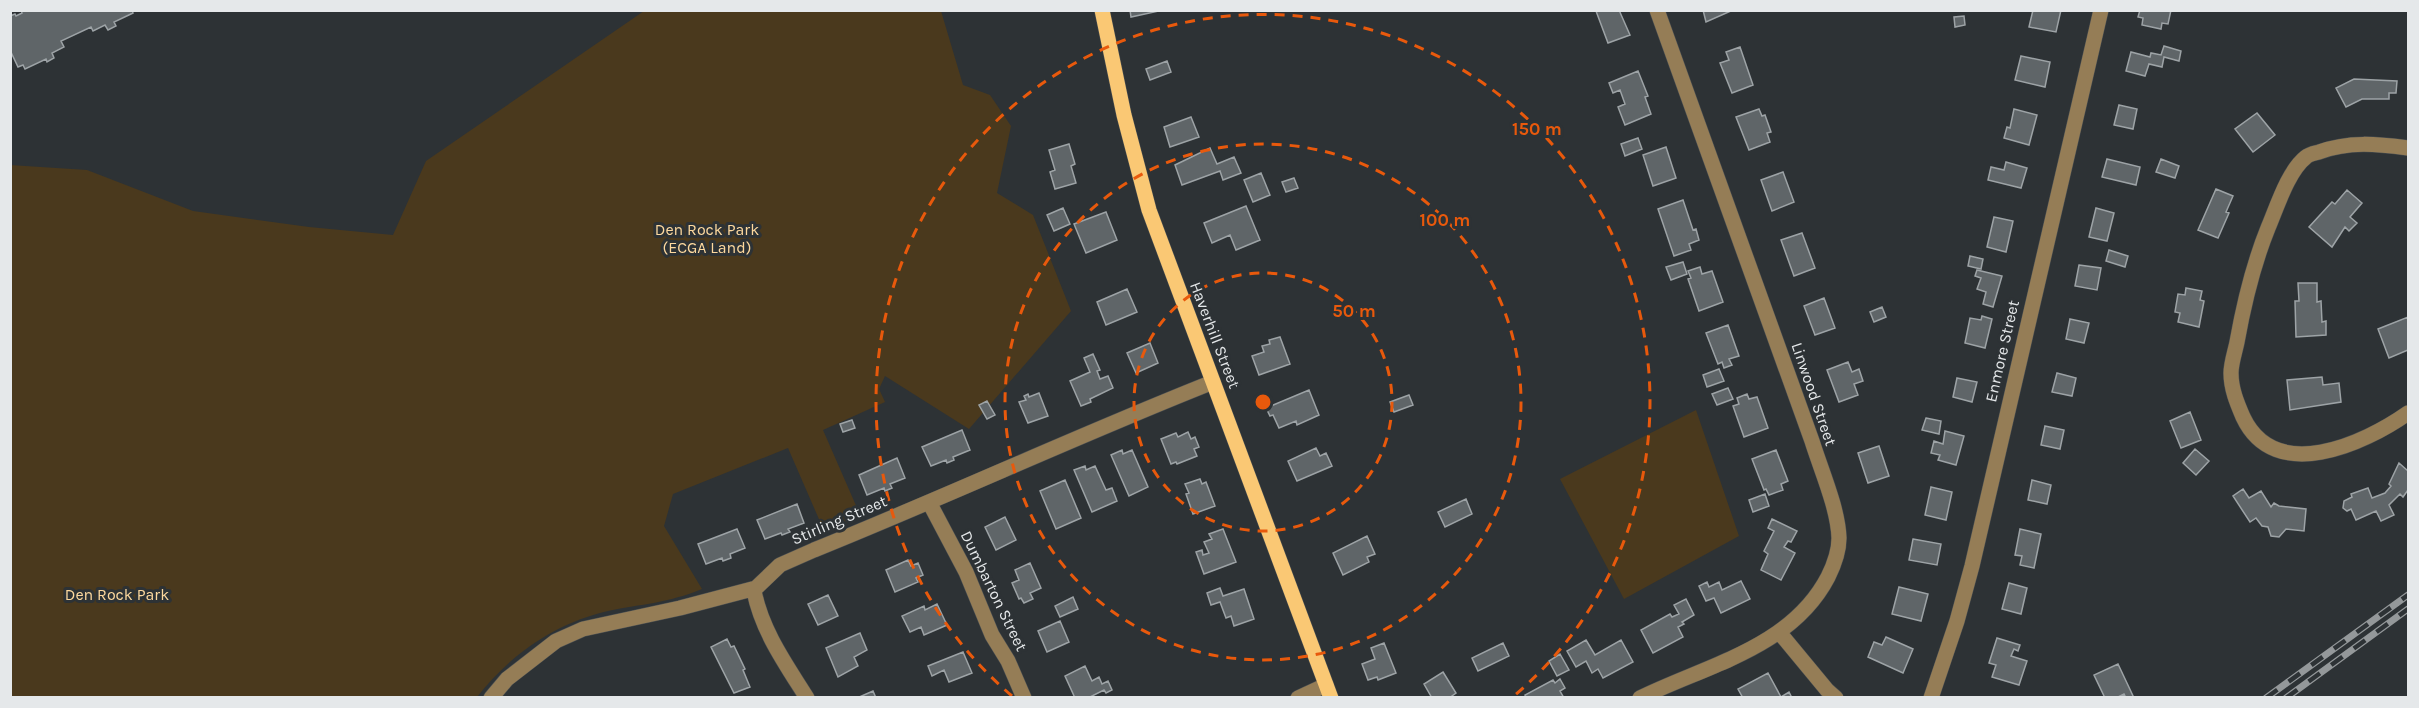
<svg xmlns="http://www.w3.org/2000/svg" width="2419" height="708" viewBox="0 0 2419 708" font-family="Karla,sans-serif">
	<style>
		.green { fill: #4a391d }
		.building { fill: #5f6568; stroke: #9da3a6; stroke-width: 1.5 }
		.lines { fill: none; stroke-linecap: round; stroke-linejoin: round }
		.minor-casing { stroke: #4a4f52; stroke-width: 16 }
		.major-casing { stroke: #4a4f52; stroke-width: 16 }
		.minor { stroke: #957d56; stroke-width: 15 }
		.major { stroke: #fac874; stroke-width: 15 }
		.rail-casing { stroke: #94989a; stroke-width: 7 }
		.rail { stroke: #2d3235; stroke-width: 4.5; stroke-dasharray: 14; stroke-linecap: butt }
		.ring { fill: none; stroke: #e8590c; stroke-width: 3; stroke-dasharray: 10 8 }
		.labels { text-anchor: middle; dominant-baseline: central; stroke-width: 6; stroke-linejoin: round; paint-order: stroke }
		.park-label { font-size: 16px; fill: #fed99e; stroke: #2d3235 }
		.street-label { font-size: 16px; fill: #e5e8ea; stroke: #2d3235 }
		.centre { fill: #e8590c; stroke: #2d3235; stroke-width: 3 }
		.ring-label { font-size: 18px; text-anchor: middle; font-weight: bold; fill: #e8590c; stroke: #2d3235; stroke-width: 6; stroke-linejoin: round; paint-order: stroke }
	</style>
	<rect width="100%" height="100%" fill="#2d3235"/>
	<path class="green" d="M644,11h297l22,74 27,10 21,31 -14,67 36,22 38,96 -102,118 -84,-53 -6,13 6,13 -62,28 38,87 -36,16 -37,-85 -115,46 -9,32 38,63c-34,14 -60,15 -94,22 -53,12 -98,44 -131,86h-466l-1,-532 77,5 106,41 116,16 84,8 33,-74z
		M1696,410l43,126 -115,63 -64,-120z"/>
	<path class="building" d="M21,10h111l1,3 -19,9 2,4 -8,4 -3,-5 -12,6 -2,-4 -30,14 3,6 -12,6 2,5 -7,4 -1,-3 -21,10 -2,-4 -5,2 -8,-17v-34l5,-2 1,2 6,-3z
		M1130,10h29v1l-28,6z
		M1619,10l11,25 -22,8 -12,-32z
		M1703,10h30l-27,12z
		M2033,10h28l-5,22 -27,-5z
		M2140,10h31l-3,14 -6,-1 -1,6 -19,-4 1,-7 -5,-1z
		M1964,16l1,9 -10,2 -1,-10z
		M2164,46l17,5 -2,10 -15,-4 -2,10 -13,-3 -4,12 -19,-5 5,-19 19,5 1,-4 10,2z
		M1740,47l13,38 -21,8 -12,-30 9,-3 -3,-8z
		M2021,56l29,6 -5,25 -30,-7z
		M1167,61l4,11 -21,8 -4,-11z
		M1638,71l10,25 -3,1 6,17 -26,11 -7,-18 7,-3 -5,-14 -7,3 -4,-10z
		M2354,79l43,2 -1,12h-7v6h-27l-16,8 -10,-19z
		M2119,105l18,4 -4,20 -19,-4z
		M1759,109l3,7 3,-1 6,17 -4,1 3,9 -21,8 -13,-33z
		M2014,109l23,6 -8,30 -25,-7 3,-11 3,1z
		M2257,113l18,22 -22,17 -18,-23z
		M1191,117l8,20 -29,10 -6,-20z
		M1638,138l4,11 -17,7 -4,-12z
		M1069,144l6,20 -4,2 5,17 -21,6 -5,-17 5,-2 -6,-20z
		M1666,147l10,31 -23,8 -10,-31z
		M1210,148l7,16 17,-7 7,16 -18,7 -3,-9 -38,14 -7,-20z
		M2107,159l33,8 -4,18 -34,-8z
		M2161,159l18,7 -4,12 -19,-6z
		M2006,162l21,6 -6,20 -33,-8 3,-13 13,3z
		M1783,172l11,30 -22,9 -11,-31z
		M1261,173l9,22 -17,7 -9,-22z
		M1294,178l4,10 -12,4 -4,-10z
		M2216,189l17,7 -7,16 3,1 -11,25 -20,-8z
		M2347,190l15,13 -12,14 7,6 -8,8 -4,-4 -13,20 -23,-20 23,-25 3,2z
		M1683,200l10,30 3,-1 3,11 -10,4 2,6 -17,6 -16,-47z
		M1246,206l14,34 -24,10 -6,-15 -18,8 -8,-20z
		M1063,208l7,16 -16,7 -7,-16z
		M2096,208l18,5 -7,28 -18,-4z
		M1106,212l11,28 -31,13 -12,-29z
		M1994,217l19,4 -7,31 -19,-5z
		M1802,233l13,35 -21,8 -13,-36z
		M2109,250l19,6 -3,11 -19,-6z
		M1970,256l13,3 -2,10 -13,-3z
		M1683,262l4,12 -16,6 -5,-13z
		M2079,265l22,3 -4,22 -22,-4z
		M1700,267l2,7 10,-3 11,31 -24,9 -11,-32 3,-1 -3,-7z
		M1977,270l25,6 -9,31 -10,-3 3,-12 -9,-3 4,-11 -6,-2z
		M2298,283h19v19l4,-1 1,21 4,-1v14l-30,2 -1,-36h4z
		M2186,288l16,3 -2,9 4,1 -5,26 -21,-5 2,-9 -5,-1 3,-18 7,1z
		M1127,289l10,23 -31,13 -9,-23z
		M1824,298l11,30 -20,7 -11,-29z
		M1882,307l4,10 -12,5 -4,-10z
		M1982,316l10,3 -7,29 -20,-5 5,-25 11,2z
		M2408,317v33l-19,8 -11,-29z
		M2070,319l19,4 -5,20 -18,-4z
		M1728,325l11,31 -10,3 3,6 -8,3 -2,-6 -4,2 -12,-31z
		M1280,337l10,27 -31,11 -7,-19 12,-4 -2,-6 8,-2 -1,-4z
		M1150,343l8,20 -22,10 -9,-20z
		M1093,354l7,16 -3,1 3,8 8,-3 5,12 -23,11 1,3 -10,4 -11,-25 20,-9 -6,-14z
		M1848,362l4,10 7,-3 4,12 -9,3 4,11 -19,7 -12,-32z
		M1719,369l5,12 -17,6 -4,-12z
		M2057,373l19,5 -4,18 -20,-4z
		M2322,377l1,8 16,-2 2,19 -51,8 -3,-30z
		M1957,378l20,4 -5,20 -19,-5z
		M1728,388l5,11 -16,6 -5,-11z
		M1309,390l10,25 -22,10 -1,-4 -17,7 -6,-13 -3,1 -4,-8z
		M1039,393l9,23 -20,7 -9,-21 7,-2 -2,-4 4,-2 1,3z
		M1747,394l2,5 8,-2 11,31 -24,9 -11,-31 6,-2 -2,-6z
		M1409,395l4,10 -19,7 -4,-10z
		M987,401l8,14 -8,4 -8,-14z
		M2190,412l11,28 -20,8 -11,-27z
		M1926,418l15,3 -2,13 -17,-4z
		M852,420l3,8 -12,4 -3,-8z
		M2045,426l19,4 -4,19 -19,-4z
		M962,430l8,20 -17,7 1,3 -7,3 -1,-3 -15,6 -9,-19z
		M1945,431l19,5 -8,29 -18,-5 2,-5 -9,-2 3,-12 9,3z
		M1188,432l3,7 4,-2 4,10 -5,2 3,7 -20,8 -1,-2 -5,2 -10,-25 15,-6 2,4z
		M1879,446l10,30 -21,7 -10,-30z
		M1316,448l4,8 6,-3 6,13 -35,15 -9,-20z
		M2195,449l14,12 -13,14 -13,-12z
		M1122,450l1,4 9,-4 16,37 -19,9 -18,-41z
		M1776,450l12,31 -7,3 2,6 -14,5 -3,-6 -2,1 -12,-31z
		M897,458l8,20 -15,6 2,4 -7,3 -1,-3 -17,7 -8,-20z
		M2399,463l9,8v19l-5,7 -3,-3 -11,11 5,10 -13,6 -5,-10 -20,9 -5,-11 -4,2 -4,-3 1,-7 8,-4 -1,-3 17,-6 4,10 13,-5 6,-7 -2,-2z
		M1085,466l1,4 9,-4 11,24 6,-2 5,13 -25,11 -18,-42z
		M1200,479l2,5 4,-2 9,24 -22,8 -7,-20 3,-1 -4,-9z
		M1065,480l16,38 -25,11 -16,-38z
		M2032,480l19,5 -4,19 -19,-4z
		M1931,487l21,5 -6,28 -21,-5z
		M2243,489l6,9 12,-7 10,16 3,-4 5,3 27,3 -2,22 -18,-2 -7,8 -8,-1 -3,-9 -6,-1 -6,-8 -6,4 -17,-26z
		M1765,494l4,12 -16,6 -4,-12z
		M1466,499l6,15 -27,13 -7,-15z
		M797,504l7,19 -16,6 2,3 -8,3 -1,-2 -16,6 -8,-19z
		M1005,517l11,23 -20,10 -11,-23z
		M1772,519l25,12 -6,11 -3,-1 -4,6 11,6 -14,27 -20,-10 7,-16 -4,-3 10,-20 -6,-3z
		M737,529l8,19 -15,6 1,4 -8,3 -1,-3 -16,6 -8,-20z
		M1223,529l13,33 -32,12 -8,-22 6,-2 1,5 6,-2 -5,-11 8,-3 -3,-5z
		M2020,529l21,5 -7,34 -14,-3 2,-9 -7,-1z
		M1367,536l8,18 -8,3 2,5 -26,13 -10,-22z
		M1913,539l28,5 -4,21 -28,-5z
		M908,560l3,6 7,-3 5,12 -7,3 2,4 -23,10 -9,-22z
		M1030,563l11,25 -11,5 3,6 -9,4 -3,-5 -2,1 -7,-16 7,-3 -4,-10z
		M1741,581l9,18 -29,14 -7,-15 -8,3 -7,-15 8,-4 2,5 10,-5 3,8z
		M2009,583l18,5 -6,26 -19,-5z
		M1899,587l29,7 -7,27 -29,-7z
		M1220,588l3,8 21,-7 10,30 -20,7 -3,-10 -5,2 -6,-16 -9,3 -4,-12z
		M828,595l10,21 -20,9 -10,-21z
		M1073,597l5,12 -18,8 -5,-11z
		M1686,599l8,16 -12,7 2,2 -6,3 5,10 -30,16 -12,-23 29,-16 2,3 7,-3 -5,-9z
		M937,604l10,21 -23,10 -3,-8 -11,5 -8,-16 22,-10 1,4z
		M1060,621l9,21 -22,10 -9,-21z
		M860,633l7,17 -13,7 4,9 -20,11 -12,-29z
		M1886,637l27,12 -10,24 -35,-16 6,-15 8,3z
		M1997,638l23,7 -2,6 -4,-2 -3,7 16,5 -8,24 -27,-8 4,-12 -7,-2z
		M727,639l4,8 3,-1 11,23 -2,1 7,17 -16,6 -23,-46z
		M1586,640l9,15 26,-15 12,22 -30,16 -5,-9 -6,4 -6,-12 -10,6 -9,-16z
		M1384,643l12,30 -18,7 -1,-3 -9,3 -6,-16 13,-5 -4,-11z
		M1503,643l6,13 -31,15 -6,-13z
		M963,652l9,21 -23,9 -5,-12 -12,6 -4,-10z
		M1560,654l9,16 -12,6 -8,-15z
		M2118,664l16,34h-8l-2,-4 -8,4h-11l-11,-23z
		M1085,666l7,15 7,-4 3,7 6,-3 4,9 -6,3 -2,-3 -16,8h-13l-10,-22z
		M1443,672l13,21 -7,5h-17l-8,-14z
		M1768,673l13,24 8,-5 3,6h-49l-5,-9z
		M1560,679l5,9 -5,3 4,7h-38l-1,-3 28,-15 2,3z
		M873,691l3,7h-19z"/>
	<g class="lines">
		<g class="minor-casing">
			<path id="minor" d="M2408,148c-31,-4 -59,-7 -89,4 -4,1 -10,2 -13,5 -18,14 -29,50 -38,71 -15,37 -24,75 -31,114 -2,10 -6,21 -6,31 0,16 6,30 12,44 32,68 121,27 165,-4
				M929,502l37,70 26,63 16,26 16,37
				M756,588l-2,3c8,40 31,72 53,107
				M1779,632l48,58 9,8
				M491,698l16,-19 49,-38 27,-12 97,-21 76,-20 24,-23 34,-15c134,-54 265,-115 399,-168
				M1298,698l28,-13
				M1640,698c67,-33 151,-50 188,-121 6,-12 11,-26 11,-39 -1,-30 -18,-68 -27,-97l-155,-431
				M1931,698l26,-77 15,-55 129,-556"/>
		</g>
		<g class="major-casing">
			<path id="major" d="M1102,10l22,105 25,95 182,488"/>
		</g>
		<use href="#minor" class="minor"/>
		<use href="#major" class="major"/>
		<g class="rail-casing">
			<path id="rail" d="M2266,698l142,-103
				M2286,698l122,-89"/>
		</g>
		<use href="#rail" class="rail"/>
	</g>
	<g class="ring">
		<circle cx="1263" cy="402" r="129"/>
		<circle cx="1263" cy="402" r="258"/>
		<path d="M1012 696A387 387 0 1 1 1514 696"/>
	</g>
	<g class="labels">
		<g class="park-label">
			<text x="707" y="229">Den Rock Park<tspan x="707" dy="18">(ECGA Land)</tspan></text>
			<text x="117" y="594">Den Rock Park</text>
		</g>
		<g class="street-label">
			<text transform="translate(1215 335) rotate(69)">Haverhill Street</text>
			<text transform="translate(2002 351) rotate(-77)">Enmore Street</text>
			<text transform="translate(1814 394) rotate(71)">Linwood Street</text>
			<text transform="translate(839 520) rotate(-23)">Stirling Street</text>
			<text transform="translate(994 591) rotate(64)">Dumbarton Street</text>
		</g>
	</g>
	<circle cx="1263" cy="402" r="9" class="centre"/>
	<g class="ring-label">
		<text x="1537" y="135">150 m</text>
		<text x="1445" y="226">100 m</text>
		<text x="1354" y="317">50 m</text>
	</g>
	<rect width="2419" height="708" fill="none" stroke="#e5e8ea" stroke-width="24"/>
</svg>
